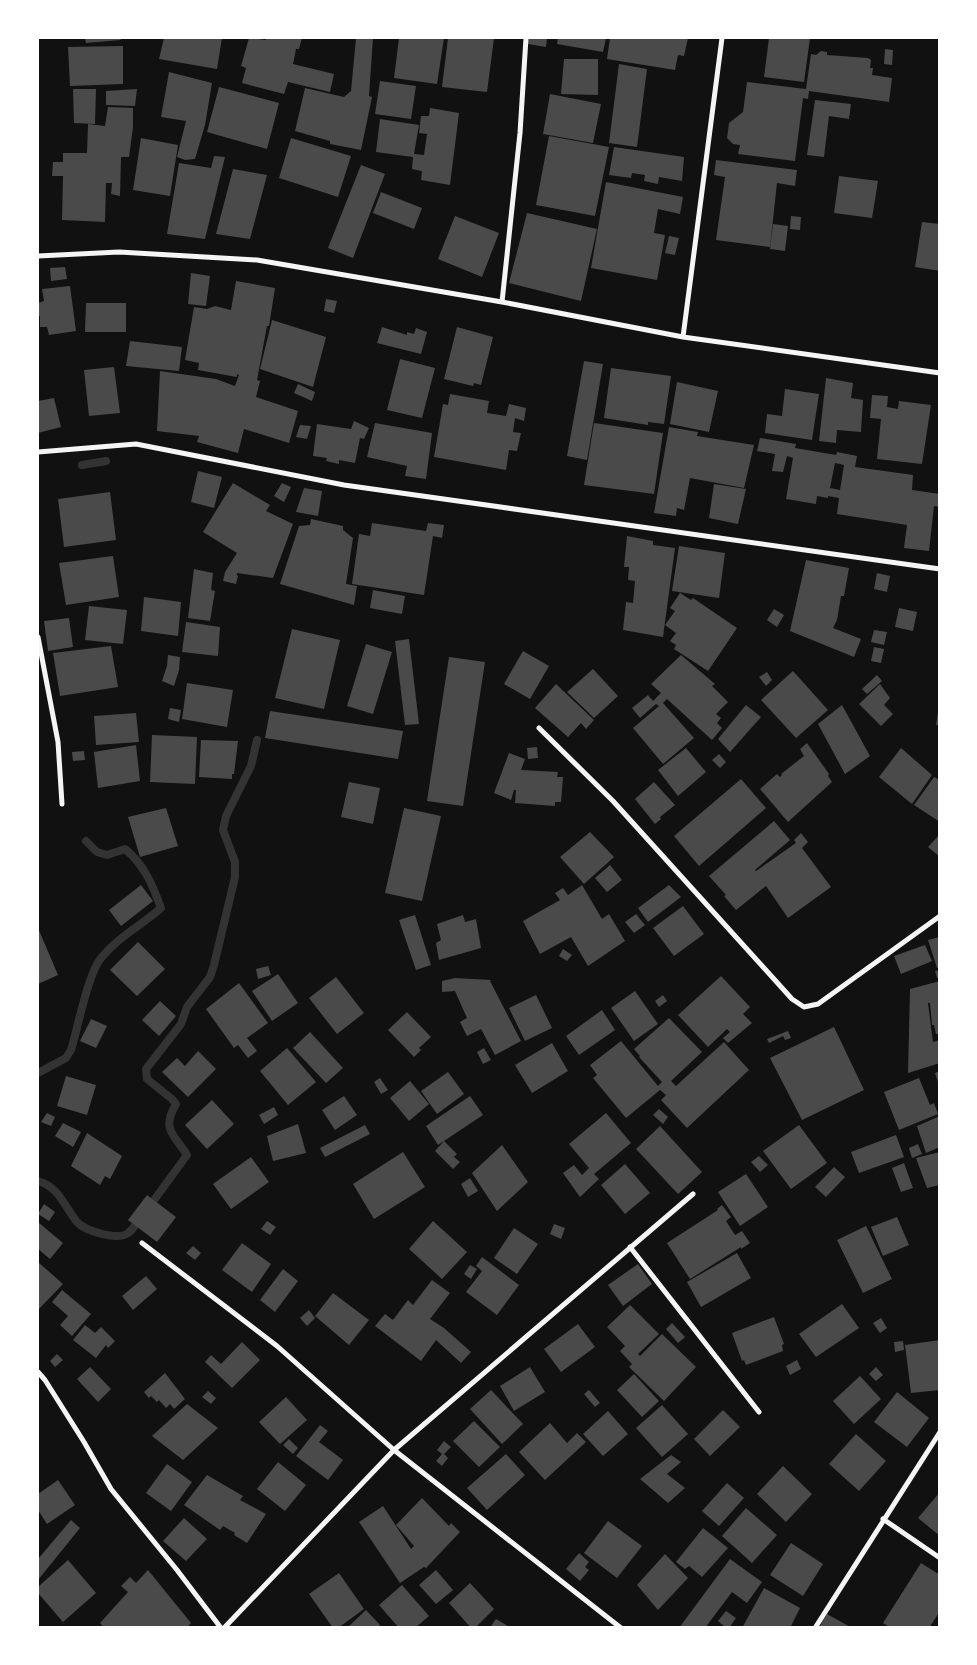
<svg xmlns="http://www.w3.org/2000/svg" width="977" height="1665" viewBox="0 0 977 1665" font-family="'Fira Sans Condensed',sans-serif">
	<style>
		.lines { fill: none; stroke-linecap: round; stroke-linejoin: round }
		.stream { stroke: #333; stroke-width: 8 }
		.building { fill: #4a4a4a; fill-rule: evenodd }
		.minor { stroke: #f5f5f5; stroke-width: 5 }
	</style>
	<rect width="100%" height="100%" fill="#111"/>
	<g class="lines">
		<path class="stream" d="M82,465l24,-4
			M38,1073l28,-15 5,-8c7,-23 17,-76 30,-92 17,-21 41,-33 60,-50 -8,-22 -17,-44 -36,-59l-18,6 -10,-3 -11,-11
			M38,1181c21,6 26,25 39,41 8,9 41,19 51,11 5,-3 9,-11 12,-15
			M149,1207l38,-52c-13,-21 -26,-25 -11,-51l-4,-5 -25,-20 -1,-10 35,-45 6,-17 23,-30 4,-12 21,-88v-15l-12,-32 3,-14 25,-50 6,-26"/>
	</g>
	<path class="building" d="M85,38h35l1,2 -35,3z
		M164,38h58l-5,31 -58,-10z
		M249,38l17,2v-2h36l-3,11h-3l-3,15 41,10 -4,18 -42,-10 -4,12 -42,-11 4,-15 -5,-2z
		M356,38h17l-4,58 3,1 -11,53 -31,-6v-3l-35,-10 10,-43 39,9 7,-6z
		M399,38h45l-7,46 -43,-6z
		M448,38h46l-7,54 -45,-5z
		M528,38h19l-1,9 -18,-3z
		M558,38h48l-3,14 -46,-8z
		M610,38h78l-4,18 -6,-1 -3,15 -68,-11z
		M769,38h41l-6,44 -40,-5z
		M123,46v38l-53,2 -2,-39z
		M885,49l8,1 -1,15 -8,-1z
		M821,51l6,1v3l41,3 3,2 -1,8h3l-1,7 20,3 -3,24 -80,-11 -1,8 -5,-1 -8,63 -57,-7 2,-9 -7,-1 -6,-6 2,-15 14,-11 4,-30 59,7 5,-35 5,1z
		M564,59h34v36l-37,-1z
		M619,64l28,5 -10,78 -28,-4z
		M169,72l43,11 -7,42 -10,34 -10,1 -8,-3 9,-36 -25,-4z
		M380,81l36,5 -5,33 -36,-5z
		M219,87l60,16 -12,46 -60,-17z
		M73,89h23l-1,35 -21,-1z
		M137,89l-2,17 -29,-1v-14z
		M550,94l51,10 -8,39 -50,-9z
		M815,100l36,4 -2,15 -20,-3 -5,41 -17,-2z
		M108,107l25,1v19l-4,30h-8l-1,39 -9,-2 1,-11h-6l-1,39 -43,-2 1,-44h-11l1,-14h10v-9h24l1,-29 17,2z
		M430,108l29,5 -9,72 -29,-5 1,-9 -10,-2 1,-12 -37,-5 4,-33 39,6 -5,29 10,1 3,-21 -8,-1 2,-17h8z
		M549,136l60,11 -14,69 -59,-11z
		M141,138l37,7 -8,51 -37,-6z
		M291,138l60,18 -13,41 -59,-19z
		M614,147l70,10 -2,24 -23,-4 -1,7 -14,-3 1,-6 -13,-2 -1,5 -22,-3z
		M214,156l11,1 -20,82 -38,-5 12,-71 32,5z
		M716,160l81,10 -2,16 -18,-3 -7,64 -54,-7 9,-63 -11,-2z
		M361,165l24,9 -32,84 -25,-10z
		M233,169l34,6 -17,64 -34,-5z
		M839,176l39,5 -6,37 -38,-5z
		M606,182l77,15 -3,17 -22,-5 -4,24 11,2 -8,45 -66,-12z
		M381,192l41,16 -8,21 -41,-16z
		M527,213l70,16 -16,72 -72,-18z
		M455,216l44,17 -17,44 -44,-18z
		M791,216l10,1 -1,13 -10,-1z
		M922,222l18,2v47l-25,-4z
		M773,224l15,2 -3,25 -15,-2z
		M669,236l10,2 -4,17 -10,-2z
		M65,267l2,12 -16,2 -1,-13z
		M191,273l19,3 -4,30 -18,-2z
		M236,281l39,7 -6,38h-2l-10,54 3,1 -4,16 42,14 -9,32 -45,-14 -6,24 -41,-11 2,-6 -42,-5 3,-60 56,8 19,7 4,-11 -2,-1v3l-39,-7 1,-7 -14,-3 9,-53 13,2 8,-3 16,4z
		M70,286l6,45 -27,4 -2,-8h-7v-11h-2v-13l6,-2 -2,-12z
		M326,299l11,2 -3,12 -10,-2z
		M86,303h40v29h-41z
		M272,320l54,17 -13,50 -53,-18z
		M382,327l25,8v-3l7,2 2,-6 11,4 -6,22 -44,-11z
		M457,327l36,10 -12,48 -7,-2 -1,3 -29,-7z
		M130,341l52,6 -3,24 -53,-5z
		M400,359l35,9 -13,50 -35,-8z
		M584,361l19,3 -16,96 -20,-4z
		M114,367l6,46 -31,3 -5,-46z
		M611,368l60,8 -7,48 -16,-2v3l-44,-7z
		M826,378l27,5 -2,15 12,2 -2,32 -24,-2 -1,13 -17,-2z
		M677,382l41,9 -9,41 -39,-8z
		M298,384l17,8 -3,9 -18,-8z
		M785,389l34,5 -7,46 -47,-7 2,-19 15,2z
		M450,394l39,7 -2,12 19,3 3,-12 17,4 -2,13 -9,-3 -2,14 8,1 -4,18 -8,-1 -3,20 -72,-13 9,-53 5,1z
		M872,395l16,1 -1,11 11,2 1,-8 32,4 -9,59 -45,-5 4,-40 -11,-1z
		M54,398l7,29 -23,6v-32z
		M354,421l15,7 -5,11 -4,-1 -5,25 -16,-3v4l-13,-3 1,-3 -14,-2 4,-32 34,5z
		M375,423l57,10 -6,46 -21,-3 2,-10 -40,-9z
		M594,423l69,10 -9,61 -70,-9z
		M300,425l11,1 -4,13 -11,-2z
		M669,427l29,5 -1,4 57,9 -10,43 -54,-10 -6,32 -7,-2 -1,8 -22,-3z
		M760,438l36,6 -1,4 41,7 1,-3 20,4 -2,11 58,8 -1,15 28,4v13l-6,-1 -5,45 -25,-3 3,-23 -70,-11 2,-16 -11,-2v2l-11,-2 -1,8 -30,-5 7,-41 -6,-2 -4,16 -11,-1 3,-17 -18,-3zM835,463l9,2 -4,25 -10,-2z
		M198,471l24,6 -8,31 -23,-6z
		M233,483l37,22 -4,6 27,13 -20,54 -36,-5v2l1,1 -2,8 -13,-3 2,-9 12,-19 -34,-21z
		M282,483l9,4 -7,15 -10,-6z
		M714,484l32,5 -8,35 -29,-6z
		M304,488l18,3 -4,25 -22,-4z
		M110,492l6,48 -52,7 -6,-48z
		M311,519l32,7v4l10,8 -7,46 11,2 -3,19 -74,-21 19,-58 11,-1z
		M372,523l54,8 2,-8 16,2 -2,13 -9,-2 -9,59 -72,-11 7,-50 11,2z
		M627,536l26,5v4l22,3 -12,89 -40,-7 3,-28 7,1 2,-22 -7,-1 1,-13h-5z
		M679,546l46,7 -6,45 -47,-7z
		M113,556l6,41 -53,8 -7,-42z
		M806,560l43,8 -5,28h-3l-4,24 -4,8 28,11 -7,18 -64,-26z
		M194,569l19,4 -2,17 4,1 -5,30 -22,-3z
		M877,573l13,3 -3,16 -13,-3z
		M373,590l32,6 -3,18 -32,-6z
		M680,593l11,7 2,-2 44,30 -29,43 -34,-22 2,-4 -6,-4 6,-8 -11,-8 10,-14 -5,-3z
		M144,597l37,5 -3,34 -37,-5z
		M89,606l38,4 -4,34 -38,-4z
		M899,608l18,4 -4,19 -18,-4z
		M774,609l10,6 -7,12 -10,-7z
		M69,618l4,29 -25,4 -4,-30z
		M186,622l34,5 -2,29 -36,-4z
		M292,629l48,11 -16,69 -49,-11z
		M874,630l13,2 -3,13 -13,-3z
		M409,639l10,85 -14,1 -10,-84z
		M366,644l26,8 -19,62 -26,-8z
		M111,646l7,41 -58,9 -7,-43z
		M874,647l10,2 -3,14 -10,-2z
		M523,651l26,15 -19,33 -26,-15z
		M168,655l12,2 -1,13 -5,16 -12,-5 5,-15z
		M681,655l34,29 -3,2 16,16 -12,12 5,4 -4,5 5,5 -10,12 -45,-41 -4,4 31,35 -31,26 -30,-36 26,-22 -3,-2 -16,14 -8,-10 16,-13 5,6 8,-8 -10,-9z
		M449,657l36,5 -22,144 -36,-5z
		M593,669l25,27 -24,22 -27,-26z
		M793,671l35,39 -32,28 -35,-38z
		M767,672l5,8 -6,6 -7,-9z
		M877,675l5,6 -15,13 -5,-5z
		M187,683l46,7 -6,37 -45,-8z
		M556,684l38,36 -8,9 -5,-6 -13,14 -33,-29z
		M880,684l10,14 -6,7 9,9 -12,12 -22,-22z
		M746,705l15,12 -31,35 -12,-13z
		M842,705l28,51 -25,18 -27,-50z
		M170,708l11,2 -2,12 -11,-3z
		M270,711l133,20 -5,28 -133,-21z
		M938,712h2v13h-4z
		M136,713l3,29 -43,3 -2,-29z
		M152,735l45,2 -2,47 -45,-2z
		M201,740l37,1 -4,33h-2v5l-33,-2z
		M807,743l22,31 -1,2 4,6 -44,40 -28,-33 17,-15 3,3 2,-2 -1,-1 23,-18 -4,-7z
		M136,745l4,36 -42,7 -4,-36z
		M537,747l1,11 -10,1 -1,-11z
		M686,748l20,24 -28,24 -20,-26z
		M901,748l31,27 -20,29 -33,-27z
		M84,751l1,9 -12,1 -1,-9z
		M509,753l16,6 -4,11 37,2 -1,5h6l-2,25h-6v4l-40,-3 1,-13h-2l-3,10 -17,-7z
		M719,754l7,8 -6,6 -8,-8z
		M934,777l6,3v42l-26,-17z
		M741,779l25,29 -67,58 -25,-30z
		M349,782l31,6 -7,36 -32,-7z
		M654,782l21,23 -15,12 1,2 -6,5 -20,-25z
		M166,808l12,38 -38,11 -12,-40z
		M404,808l37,8 -19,85 -37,-8z
		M774,821l16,19 -35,30 1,1 40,-28 -2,-3 7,-7 7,9 -6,6 29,39 -43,31 -22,-32 -30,24 -12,-14 2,-1 -17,-19z
		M590,832l24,25 -30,27 -24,-27z
		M940,834v23l-12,-10z
		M610,865l12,15 -15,12 -12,-14z
		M141,885l12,16 -32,25 -12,-16z
		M582,885l20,34 7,-5 16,27 -37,25 -17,-29 -31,17 -17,-33 37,-21 -5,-7 8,-5 5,7z
		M669,885l12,12 -33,25 -10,-14z
		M683,906l21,28 -30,22 -21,-28z
		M636,914l9,11 -11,8 -9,-11z
		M415,915l16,50 -15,5 -17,-50z
		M463,915l2,7 11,-3 5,29 -42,12 -3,-17 5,-3 -4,-16z
		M38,928l20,47 -20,9z
		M940,937v31h-3l-9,-28z
		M138,942l27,27 -28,27 -27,-26z
		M925,945l7,16 -31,13 -7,-18z
		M563,949l9,6 -5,6 -8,-5z
		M268,966l3,9 -13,4 -2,-10z
		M940,970v8h-3l-2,-7z
		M278,974l20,29 -26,18 -20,-30z
		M721,976l29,31 -7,7 9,9 -24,20 -5,-5 7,-6 -3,-3 -19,18 -30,-32z
		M336,977l28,36 -27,21 -28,-36z
		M455,978l36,2 -1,1 31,60 -26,14 -14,-26 -14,7 -7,-14 7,-4 -12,-27 -13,1v-11z
		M940,981v53h-4l-2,-9h-2l-2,-22h-2l5,39 7,-2v23l-32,10 2,-84z
		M239,983l29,40 -21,15 10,13 -9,7 -10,-13 -4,3 -28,-39z
		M635,991l23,33 -24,17 -23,-33z
		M536,995l16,33 -27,13 -16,-33z
		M663,995l4,6 -8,6 -4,-6z
		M160,1001l16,15 -17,20 -17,-16z
		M602,1010l13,20 -36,25 -13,-19z
		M407,1012l24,25 -12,11 2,2 -7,7 -26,-27z
		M669,1018l33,34 -31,29 5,5 48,-44 25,28 -62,58 -26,-28 5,-5 -6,-5 -34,28 -33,-40 4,-3 -7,-10 31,-24 37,45 4,-4 -23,-25 1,-1 -6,-7z
		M91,1019l16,7 -11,22 -16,-7z
		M834,1027l30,63 -62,30 -32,-62z
		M788,1031l3,7 -6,2 -2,-4 -14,7 -2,-4z
		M310,1032l33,36 -17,15 -33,-35z
		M552,1043l16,28 -36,22 -17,-28z
		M287,1048l29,34 -28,23 -28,-34z
		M484,1048l7,12 -8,4 -6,-12z
		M198,1051l18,18 -28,28 -26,-25 15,-14 8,8z
		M940,1071v14h-1l-4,-12z
		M448,1072l16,22 -27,20 -16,-23z
		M66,1076l30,9 -9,30 -30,-9z
		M380,1078l8,12 -7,4 -7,-12z
		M919,1078l11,27 4,-2 4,11 -39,16 -15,-38z
		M410,1081l19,23 -20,17 -19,-23z
		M344,1096l13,19 -22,15 -13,-20z
		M470,1096l13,19 -45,30 -12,-19z
		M212,1100l22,24 -27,25 -22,-24z
		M274,1107l4,8 -14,9 -5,-9z
		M659,1109l9,8 -5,7 -10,-9z
		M47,1113l8,4 -4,9 -10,-4z
		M606,1113l25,30 -37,31 5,5 -19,18 -17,-24 11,-8 8,10 7,-7 -20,-24z
		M940,1116v31l-14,6 -9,-27z
		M63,1123l18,9 -8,15 -18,-11z
		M298,1124l8,29 -33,8 -6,-25z
		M365,1125l5,9 -45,23 -5,-9z
		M799,1125l28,38 -36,26 -28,-38z
		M660,1126l42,46 -24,22 -42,-45z
		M87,1133l35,23 -12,23 -5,-3 -5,9 -29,-19z
		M896,1135l8,22 -45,16 -8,-21z
		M444,1141l13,13 -3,3 6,5 -7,7 -18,-18z
		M918,1144l4,10 -10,4 -3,-10z
		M502,1145l26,37 -31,29 -25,-38z
		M403,1152l22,35 -51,32 -21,-35z
		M940,1152v33l-13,3 -11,-30z
		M759,1156l9,9 -8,7 -9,-10z
		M251,1157l18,25 -38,27 -18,-25z
		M904,1163l9,25 -12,4 -9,-24z
		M625,1164l25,29 -25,21 -24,-29z
		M834,1167l11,10 -19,20 -11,-10z
		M746,1174l22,33 -28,19 -22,-34z
		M470,1178l8,13 -10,6 -7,-13z
		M147,1195l29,22 -19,25 -29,-22z
		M44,1204l11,8 -6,9 -11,-7z
		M722,1205l9,12 -5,4 9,14 7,-4 8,12 -9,6v-2l-51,32 -23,-36 51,-33 -1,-1z
		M897,1217l12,28 -26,11 -12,-29z
		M267,1221l9,6 -6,8 -9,-6z
		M433,1221l34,31 -25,27 -33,-30z
		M38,1222l25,21 -13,16 -12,-10z
		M554,1224l11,4 -4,11 -11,-5z
		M866,1226l26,53 -29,14 -26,-53z
		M514,1228l24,16 -21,30 -23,-16z
		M242,1243l29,21 -19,28 -30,-22z
		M193,1246l8,7 -6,7 -9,-7z
		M737,1253l14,25 -50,29 -14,-25z
		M482,1257l37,28 -22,30 -31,-23 16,-21 -6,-5z
		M38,1262l25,22 -25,26z
		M638,1264l14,20 -29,22 -15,-21z
		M470,1265l7,4 -6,10 -7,-5z
		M283,1269l15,12 -23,31 -15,-12z
		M146,1276l11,13 -24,21 -11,-14z
		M432,1280l18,13 -20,26 14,9 27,24 -10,11 -25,-23 -15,21 -46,-35 10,-12 8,6 15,-20 5,5z
		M62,1290l29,24 -19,22 -12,-11 8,-9 -16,-14z
		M333,1293l36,27 -20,25 -34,-29z
		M842,1304l17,24 -43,29 -17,-23z
		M630,1305l29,29 -21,20 2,2 22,-22 34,33 -32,34 -35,-34 3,-3 -12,-13 5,-5 -18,-19z
		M309,1310l6,8 -8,8 -7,-8z
		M774,1317l10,27 -2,1 1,6 -37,14 -2,-5 -2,1 -10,-28z
		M881,1318l6,10 -7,5 -7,-10z
		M672,1323l13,14 -7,6 -12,-14z
		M578,1324l17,23 -34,25 -17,-23z
		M85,1325l10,8 6,-6 14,14 -7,7 -2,-3 -10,13 -23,-18z
		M940,1340v50l-29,3 -6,-48z
		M903,1341l1,9 -9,2 -1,-10z
		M242,1342l18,18 -28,28 -27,-26 6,-7 10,9z
		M57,1354l6,6 -8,7 -5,-6z
		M797,1360l4,9 -11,6 -4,-9z
		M90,1367l21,22 -13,13 -21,-23z
		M530,1367l15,25 -31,19 -14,-25z
		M876,1367l7,8 -7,6 -7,-7z
		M165,1373l20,26 -11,10 -4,-5 -4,4 -7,-8 -2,2 -6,-6 -2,2 -5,-6z
		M634,1374l25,27 -17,16 -25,-27z
		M860,1376l21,23 -27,25 -21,-23z
		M491,1390l32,34 -21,20 -32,-35z
		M589,1390l11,13 -5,4 -11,-13z
		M208,1391l8,7 -5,6 -9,-7z
		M897,1392l32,26 -22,29 -33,-25z
		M286,1397l21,23 -27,24 -21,-22z
		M187,1404l31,24 -35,32 -31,-24z
		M662,1405l26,29 -26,23 -26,-29z
		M723,1410l17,17 -30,29 -16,-17z
		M608,1411l20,23 -25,22 -20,-22z
		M474,1421l26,26 -21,20 -26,-26z
		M550,1423l17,20 10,-10 9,9 -41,38 -26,-28z
		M320,1425l8,6 -9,11 24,18 -15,20 -32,-24z
		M856,1434l30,27 -27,30 -30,-27z
		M289,1439l9,9 -5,6 -10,-9z
		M444,1441l7,6 -7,7 4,4 -6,8 -6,-5 6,-7 -5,-4z
		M506,1454l19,21 -38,35 -20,-22z
		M671,1455l10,7 -14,12 18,14 -17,15 -28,-24z
		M278,1462l28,23 -21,26 -28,-22z
		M167,1464l25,18 -21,29 -25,-18z
		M783,1466l29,28 -26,28 -29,-28z
		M207,1475l36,21 -3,4 26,14 -19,29 -13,-8 1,-2 -12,-7 -3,4 -36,-25z
		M58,1480l17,25 -28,19 -9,-14v-16z
		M727,1483l17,15 -25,28 -17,-15z
		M940,1492v44l-22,-18z
		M422,1498l27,28 2,-3 9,9 -34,36 -2,-1 -24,16 -41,-61 24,-16 28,43 3,-3 -18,-21z
		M746,1508l31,27 -25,28 -30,-27z
		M184,1518l23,21 -21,22 -23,-20z
		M71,1520l9,8 -42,52v-21z
		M608,1521l34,25 -25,32 -33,-25z
		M703,1528l25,20 -26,29 -13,-11 -4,3 -9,-7z
		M791,1543l32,21 -20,32 -33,-21z
		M579,1553l10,9 -4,5 4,3 -9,11 -14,-12z
		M665,1554l23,24 -30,32 -21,-25z
		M730,1559l32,23 -15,21 -15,-11 -27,36h-26z
		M68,1560l28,33 -33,29 -25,-29v-6z
		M921,1563l19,12v36l-11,17h-38l-8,-5z
		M148,1570l43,53 -4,5h-30l-2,-2 -1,2h-50l-4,-5 28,-31 -7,-6 9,-9 6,6z
		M436,1570l17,20 -17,14 -17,-19z
		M339,1573l25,36 -26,19h-5l-24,-34z
		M470,1583l24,26 -19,19h-4l-22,-25z
		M402,1585l27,31 -14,12h-16l-20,-23z
		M764,1588l36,20 -10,20h-48z
		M366,1610l14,15 -2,3h-31z
		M726,1611l10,7 -7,10h-3l-8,-7z
		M827,1614l25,14h-33z
		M496,1619l12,7 -1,2 -16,-2z"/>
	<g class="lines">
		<path class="minor" d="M38,256l81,-4 138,8 245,42 181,35 257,36
			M502,302l18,-169 6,-95
			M683,337l39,-299
			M38,452l98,-8 208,41 596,84
			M38,637l20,105 4,62
			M539,728l74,73 179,198 12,8 14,-3 122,-88
			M142,1243l135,103 117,104 227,178
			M630,1247l129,165
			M38,1372l7,8 39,62 27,47 66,81 44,58
			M883,1519l57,39
			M224,1628l170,-178 299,-256
			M815,1628l125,-196"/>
	</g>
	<rect width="977" height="1665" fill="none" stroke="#ffffff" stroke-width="78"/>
</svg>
